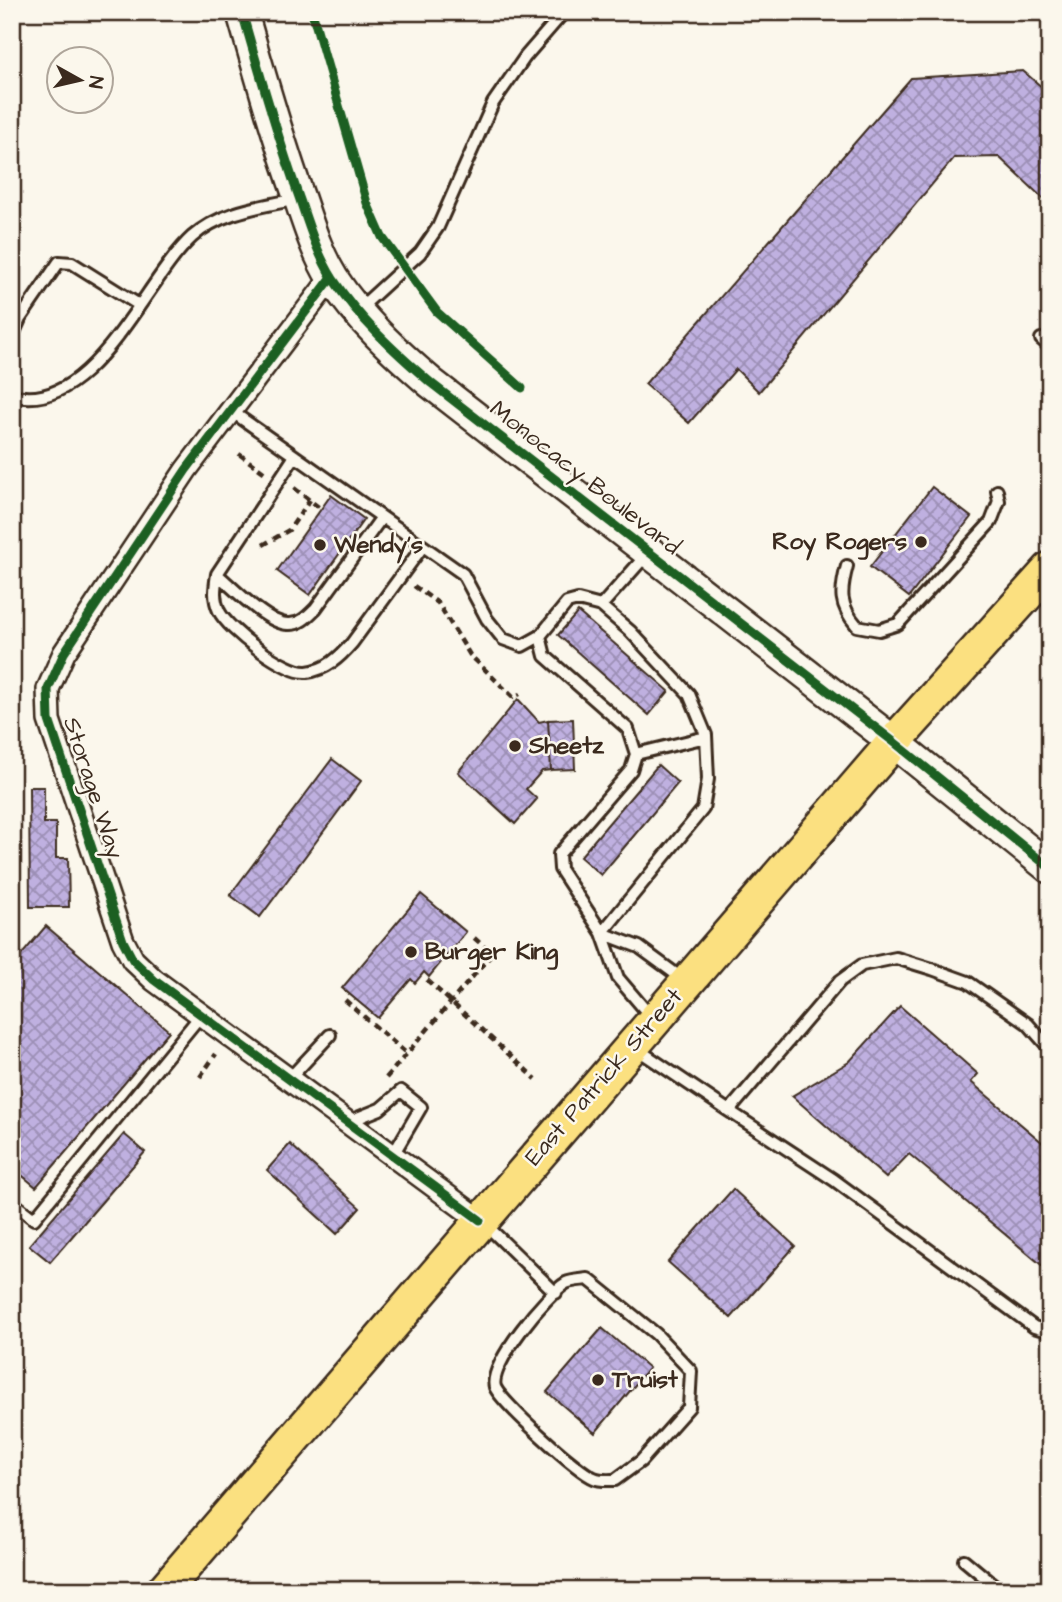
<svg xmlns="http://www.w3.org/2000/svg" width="1062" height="1602" viewBox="0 0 1062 1602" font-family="'Architects Daughter',sans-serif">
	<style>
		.building { fill: url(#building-cross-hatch); stroke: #3b2a1e; stroke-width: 2 }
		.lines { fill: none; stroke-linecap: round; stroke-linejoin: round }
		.lane-casing { stroke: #3b2a1e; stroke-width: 16 }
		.street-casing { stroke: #3b2a1e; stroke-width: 26 }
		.secondary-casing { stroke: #3b2a1e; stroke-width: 35 }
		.primary-casing { stroke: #3b2a1e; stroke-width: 38 }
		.path { stroke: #3b2a1e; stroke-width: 4.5; stroke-dasharray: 7 5; stroke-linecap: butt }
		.lane { stroke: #fbf7ec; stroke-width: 10 }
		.street { stroke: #fbf7ec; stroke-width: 21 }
		.secondary { stroke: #fbf7ec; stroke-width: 30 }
		.primary { stroke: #fbe080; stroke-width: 33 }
		.cycleway-casing { stroke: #fbf7ec; stroke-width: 13 }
		.cycleway { stroke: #1b5e20; stroke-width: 9 }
		.poi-dot { fill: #3b2a1e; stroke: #fbf7ec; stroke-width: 2.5 }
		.labels { text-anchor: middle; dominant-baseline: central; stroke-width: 5; stroke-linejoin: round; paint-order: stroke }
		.street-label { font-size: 24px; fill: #3b2a1e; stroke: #fbf7ec }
		.poi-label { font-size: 24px; font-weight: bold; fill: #3b2a1e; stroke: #fbf7ec; text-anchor: start }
	</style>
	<defs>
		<pattern id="building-cross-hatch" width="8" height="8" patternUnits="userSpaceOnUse" patternTransform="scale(1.75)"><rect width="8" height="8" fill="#bfb0e0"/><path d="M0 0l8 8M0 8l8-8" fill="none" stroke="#9c8fb5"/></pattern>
	</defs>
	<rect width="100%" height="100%" fill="#fbf7ec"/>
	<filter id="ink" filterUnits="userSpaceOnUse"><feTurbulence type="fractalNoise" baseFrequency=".0143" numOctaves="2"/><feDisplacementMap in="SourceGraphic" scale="14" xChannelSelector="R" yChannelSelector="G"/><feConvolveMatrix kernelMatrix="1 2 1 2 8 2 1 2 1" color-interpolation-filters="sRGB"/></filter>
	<g filter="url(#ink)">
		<path class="building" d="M1023,71l27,23v111l-51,-48 -45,1 -195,234 -23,-23 -47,54 -44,-39 266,-306z
			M932,487l39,30 -62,80 -39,-30z
			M331,495l33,24 -54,76 -33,-24z
			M578,612l91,79 -20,24 -91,-80z
			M518,699l21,23 9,-2 3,50 -9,1 -16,18 11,10 -22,25 -57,-52z
			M573,719l2,50 -24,1 -3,-50z
			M332,759l29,22 -101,136 -30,-22z
			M658,765l20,18 -77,92 -21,-18z
			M29,787h15v36h12v35h12l1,49h-39z
			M421,894l45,38 -37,45 -5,-5 -9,11 -4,-4 -33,39 -36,-30z
			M46,926l123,105 -133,156 -24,-20v-201z
			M900,1006l78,68 -7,8 79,67v123l-141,-118 -23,24 -94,-82 57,-34z
			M124,1134l21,18 -95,110 -21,-17z
			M290,1144l70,64 -23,26 -70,-64z
			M733,1189l62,57 -64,72 -63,-56z
			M602,1328l47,40 -54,65 -48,-41z"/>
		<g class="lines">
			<g class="lane-casing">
				<path id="lane" d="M359,309l61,-56 18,-26 55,-124 32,-46 39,-45
					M12,337l8,-18 39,-57 13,1 67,42
					M1041,339l9,8
					M12,395c80,22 132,-114 180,-158 29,-26 68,-30 105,-38
					M231,411l232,163 24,45 16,20 19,7 18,-10 27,-33 11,-3 23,6 48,-54
					M295,456l-78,118c-2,13 -4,24 2,37 9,19 67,63 88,61 19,-2 33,-15 45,-29l71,-97
					M847,566c-7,26 -8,39 10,60l22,4 19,-6 93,-102 8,-21 -2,-10
					M217,574c16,14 51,50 71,50 12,1 20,-8 28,-16l66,-91
					M601,606l29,25 59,63 17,41 2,44 -5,30 -101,124
					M540,636l5,20 83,73 8,25 -5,16 -72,84 1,15 42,64 16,45 34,40
					M1050,741v21
					M636,754l70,-17
					M12,878v53
					M602,933l37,14 45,33
					M634,1047l95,64 111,-130 22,-16 34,-7 36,11 36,13 60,42 22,25
					M290,1078l40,-43
					M729,1111l105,69 200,147 16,5
					M350,1121l30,-12 21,-18 20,16 -27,46
					M12,1202l22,17 167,-204
					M485,1224l71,69
					M588,1279l68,55 35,37 -2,36 -48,54 -26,19c-6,0 -15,1 -21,-2 -16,-6 -93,-76 -99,-91 -7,-22 52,-93 71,-104 6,-3 15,-3 22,-4z
					M964,1560l36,30"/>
			</g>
			<g class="street-casing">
				<path id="street" d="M332,277l-146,193 -122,183 -16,36 1,31 74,221 10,19 21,20 326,240"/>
			</g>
			<g class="secondary-casing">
				<path id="secondary" d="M242,12c18,63 36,127 58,188 9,27 18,55 33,79 26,40 62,73 98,104l463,359 156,126"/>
			</g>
			<g class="primary-casing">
				<path id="primary" d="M164,1590l730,-848 156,-173"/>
			</g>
			<path class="path" d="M239,454l26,19
				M294,488l27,21
				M263,545l26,-15 21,-30
				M414,586l24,17 32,52 43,42 7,-3
				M427,980l109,99
				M345,1000l61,53
				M200,1077l16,-23
				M386,1078l106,-124 -21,-19"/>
			<use href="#lane" class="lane"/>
			<use href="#street" class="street"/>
			<use href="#secondary" class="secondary"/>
			<use href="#primary" class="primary"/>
			<g class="cycleway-casing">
				<path id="cycleway" d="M242,12c18,63 36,127 58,188 9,27 18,55 33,79 26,40 62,73 98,104l463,359 156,126
					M312,12l55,191 15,34 55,75 85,76
					M332,277l-146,193 -122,183 -16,36 1,31 74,221 10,19 21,20 326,240"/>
			</g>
			<use href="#cycleway" class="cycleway"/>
		</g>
	</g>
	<g class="poi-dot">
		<circle cx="921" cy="542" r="7"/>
		<circle cx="320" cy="545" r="7"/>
		<circle cx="515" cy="746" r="7"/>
		<circle cx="411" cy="952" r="7"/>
		<circle cx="598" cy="1380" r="7"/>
	</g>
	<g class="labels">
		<g class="street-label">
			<text transform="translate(585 478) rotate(38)">Monocacy Boulevard</text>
			<text transform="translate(93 788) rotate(72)">Storage Way</text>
			<text transform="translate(604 1077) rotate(-49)">East Patrick Street</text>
		</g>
		<g class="poi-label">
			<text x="907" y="542" text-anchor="end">Roy Rogers</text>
			<text x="334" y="545">Wendy's</text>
			<text x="529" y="746">Sheetz</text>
			<text x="425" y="952">Burger King</text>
			<text x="612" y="1380">Truist</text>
		</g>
	</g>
	<rect width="1062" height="1602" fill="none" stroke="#fbf7ec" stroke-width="42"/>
	<rect x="21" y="21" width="1020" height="1560" fill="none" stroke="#3b2a1e" stroke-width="2.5" filter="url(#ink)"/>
	<g transform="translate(80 80) rotate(98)"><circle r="33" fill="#fbf7ec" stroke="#aea59a" stroke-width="2"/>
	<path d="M0-5L12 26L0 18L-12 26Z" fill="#3b2a1e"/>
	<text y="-10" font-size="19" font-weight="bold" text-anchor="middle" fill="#3b2a1e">N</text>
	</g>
</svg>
